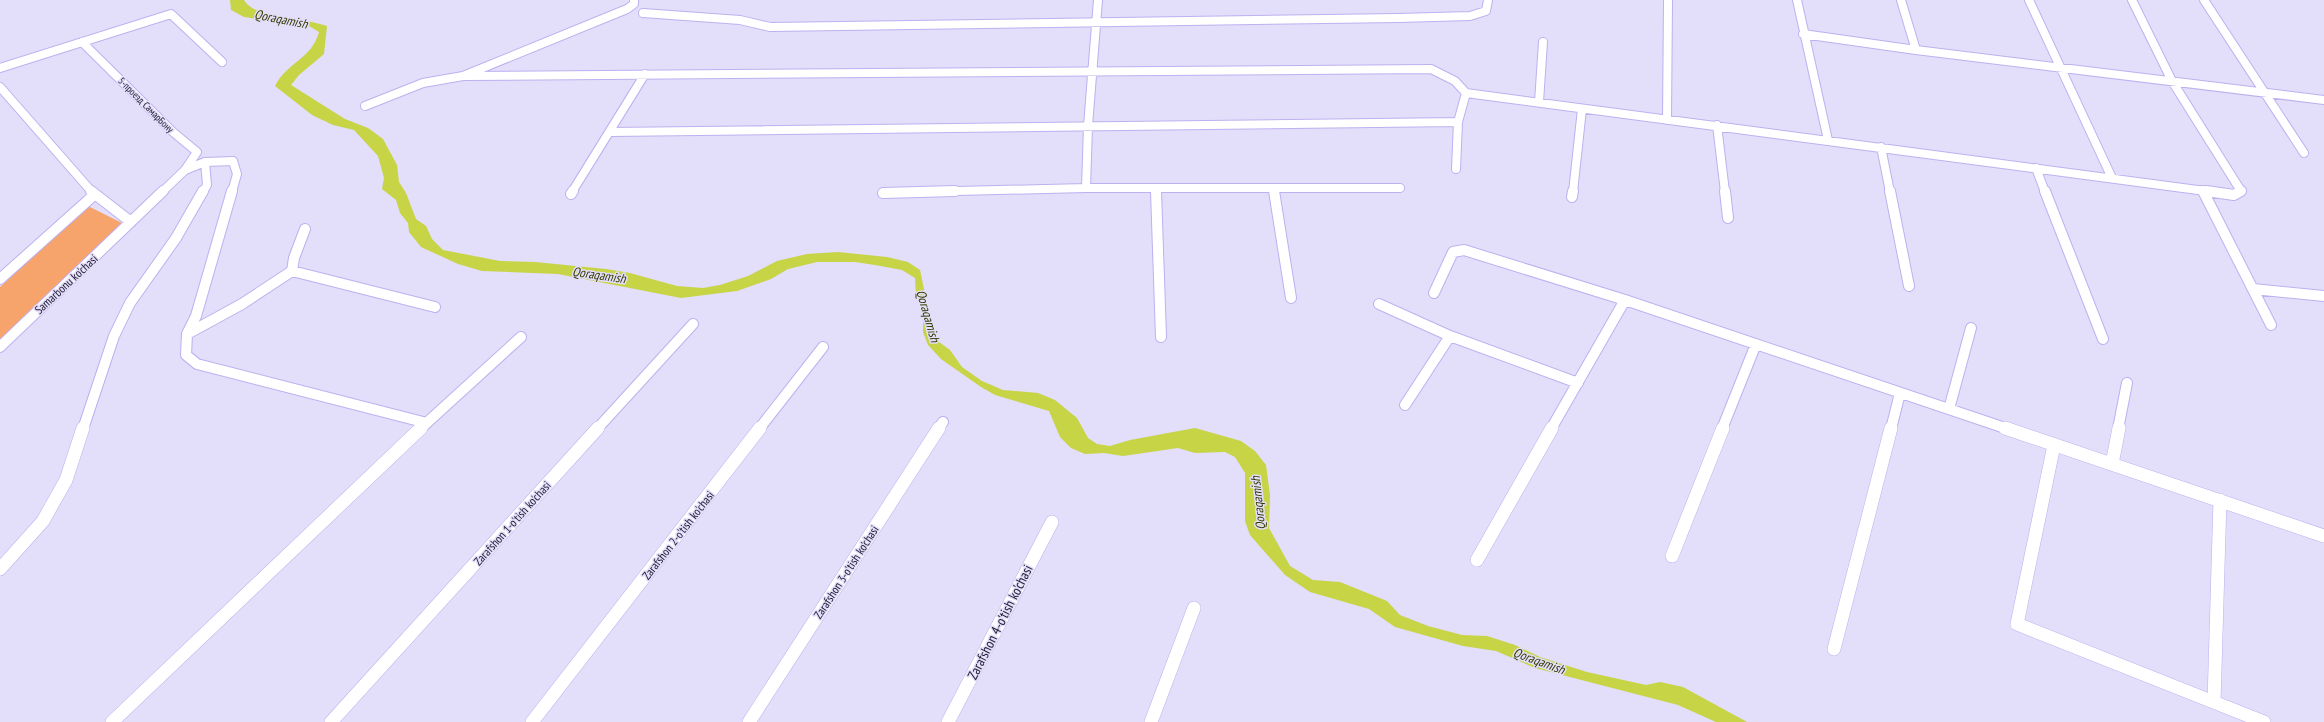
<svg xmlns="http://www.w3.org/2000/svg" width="2324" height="722" viewBox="0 0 2324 722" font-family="'PT Sans Narrow',sans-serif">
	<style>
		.green { fill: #f6a46b }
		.water { fill: #c6d445 }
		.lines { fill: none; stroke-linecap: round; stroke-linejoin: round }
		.street-far2-casing { stroke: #bfb0f0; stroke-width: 10 }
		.street-far1-casing { stroke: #bfb0f0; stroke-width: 12 }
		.street-casing { stroke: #bfb0f0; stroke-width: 14 }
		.street-far2 { stroke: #fff; stroke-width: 8 }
		.street-far1 { stroke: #fff; stroke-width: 10 }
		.street { stroke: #fff; stroke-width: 13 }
		.labels { text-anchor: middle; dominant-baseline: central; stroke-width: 3; stroke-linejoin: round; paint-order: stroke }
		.far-street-label { font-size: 10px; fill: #1f1931; stroke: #e3def9 }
		.street-label { font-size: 12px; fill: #1f1931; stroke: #e3def9 }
		.water-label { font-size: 13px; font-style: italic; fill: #353a00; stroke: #e3def9 }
		.near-street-label { font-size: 14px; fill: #1f1931; stroke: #e3def9 }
	</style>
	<rect width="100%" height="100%" fill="#e3def9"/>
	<path class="green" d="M88,206l34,17 -122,116v-52z"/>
	<path class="water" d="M244,0c10,19 63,18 83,26l-3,28 -25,21 -8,10 54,34 23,9 15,11 14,26 2,17 7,11 10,26 10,7 6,13 11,11 57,11 35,1 71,7 24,4 47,13 26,2 17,-3 28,-9 29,-15 30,-7 31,-2 49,5 21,5 12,8 10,48 9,24 11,8 12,17 20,14 21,9 35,3 17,7 22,18 11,20 9,6 13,2 20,-6 65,-12 46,13 14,10 11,14 4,30 -1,33 21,38 23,14 27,2 47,19 13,14 28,11 34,9 25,1 28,9 25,12 47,15 59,13 14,-3 23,5 64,35h-31l-38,-17 -143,-37 -39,-17 -33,-5 -68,-19 -26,-18 -59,-17 -25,-17 -35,-40 -5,-14v-48l-10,-16 -10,-5 -30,1 -17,-5 -55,8 -19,-3 -19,1 -14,-6 -11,-11 -11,-26 -54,-16 -14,-8 -40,-28 -13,-14 -5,-13v-18l-7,-19 -1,-17 -13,-8 -27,-5 -20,-3h-38l-29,7 -17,10 -34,12 -56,7 -123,-24 -76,-3 -24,-7 -37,-17 -12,-15 -1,-9 -8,-10 -4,-13 -14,-11 2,-11 -6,-22 -24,-26 -21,-5 -21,-10 -37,-29c12,-24 36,-26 44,-54l-10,-6 -65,-9 -13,-7 -1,-10z"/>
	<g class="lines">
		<g class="street-far2-casing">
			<path id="street-far2" d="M1797,0l31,140
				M1901,0l15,50
				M2029,0l83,178
				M2132,0l40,81 69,110 -2,1
				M2204,0l100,153
				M643,13l97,7 30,7 629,-9 71,-2 16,-5 2,-11
				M1803,34l113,16 408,50
				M82,42l91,90 24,20 -12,18 -23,22
				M0,68l171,-54 51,48
				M463,76l968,-7 24,12 11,12 -8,29 -2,47
				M0,87l92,105
				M1466,93l747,99
				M1539,102l4,-60
				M365,106l58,-23 40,-7 164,-67 7,-5v-4
				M1667,120l1,-120
				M1717,125l8,67
				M610,132l848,-10
				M1881,147l9,45
				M2036,168l9,24
				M185,170l20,-8 28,-1 4,13 -5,18
				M1086,188l2,-62 10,-126
				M1156,188v4
				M1274,188l1,4
				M2202,190l1,2
				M203,192l4,-7 -2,-23
				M572,192l73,-118
				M915,192l171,-4h314
				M1573,192l9,-83"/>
		</g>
		<g class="street-far1-casing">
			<path id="street-far1" d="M91,191l40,31
				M232,191l-36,125 -9,18 -1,21 11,9 230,59
				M1156,191l5,146
				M1274,191l17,107
				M1725,191l3,27
				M1890,191l19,95
				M2045,191l58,148
				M2203,191l68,134
				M2206,191l28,4 7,-4
				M883,193l72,-2
				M571,194l2,-3
				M1572,197l1,-6
				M292,271l143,36
				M0,279l94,-84
				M2253,289l71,7
				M1434,293l19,-41 11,-2 161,50 383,129
				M1379,304l71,32
				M187,334l55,-30 50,-33 2,-13 11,-29
				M0,347l163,-156
				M1405,405l45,-69 128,47
				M1949,409l22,-81
				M83,429l31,-93 16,-33 46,-65 27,-47
				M420,429l101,-92
				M597,429l96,-105
				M759,429l64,-82
				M938,429l5,-7
				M1551,429l74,-129
				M1722,429l34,-85
				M1891,429l9,-36
				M2118,429l9,-46"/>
		</g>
		<g class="street-casing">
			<path id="street" d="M2005,428l319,108
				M2054,445l-37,179 247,98
				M2112,464l7,-36
				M1672,556l51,-128
				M1477,560l75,-132
				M0,569l43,-48 23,-41 17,-52
				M1834,649l57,-221
				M2214,702l6,-202
				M112,722l309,-294
				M331,722l267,-294
				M532,722l228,-294
				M749,722l190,-294
				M948,722l104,-200
				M1151,722l43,-114"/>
		</g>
		<use href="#street-far2" class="street-far2"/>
		<use href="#street-far1" class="street-far1"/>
		<use href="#street" class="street"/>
	</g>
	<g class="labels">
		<g class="far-street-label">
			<text transform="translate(146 105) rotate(45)">5-проезд СамарБону</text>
		</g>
		<g class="street-label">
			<text transform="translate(66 284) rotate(-43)">Samarbonu ko'chasi</text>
			<text transform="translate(512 523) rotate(-48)">Zarafshon 1-o'tish ko'chasi</text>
			<text transform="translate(678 535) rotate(-52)">Zarafshon 2-o'tish ko'chasi</text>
			<text transform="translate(846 572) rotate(-57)">Zarafshon 3-o'tish ko'chasi</text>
		</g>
		<g class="water-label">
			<text transform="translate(281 19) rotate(11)">Qoraqamish</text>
			<text transform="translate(599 275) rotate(8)">Qoraqamish</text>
			<text transform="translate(928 316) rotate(74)">Qoraqamish</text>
			<text transform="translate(1258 503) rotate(-96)">Qoraqamish</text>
			<text transform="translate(1539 661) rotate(20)">Qoraqamish</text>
		</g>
		<g class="near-street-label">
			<text transform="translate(1000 622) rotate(-63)">Zarafshon 4-o'tish ko'chasi</text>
		</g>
	</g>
</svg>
